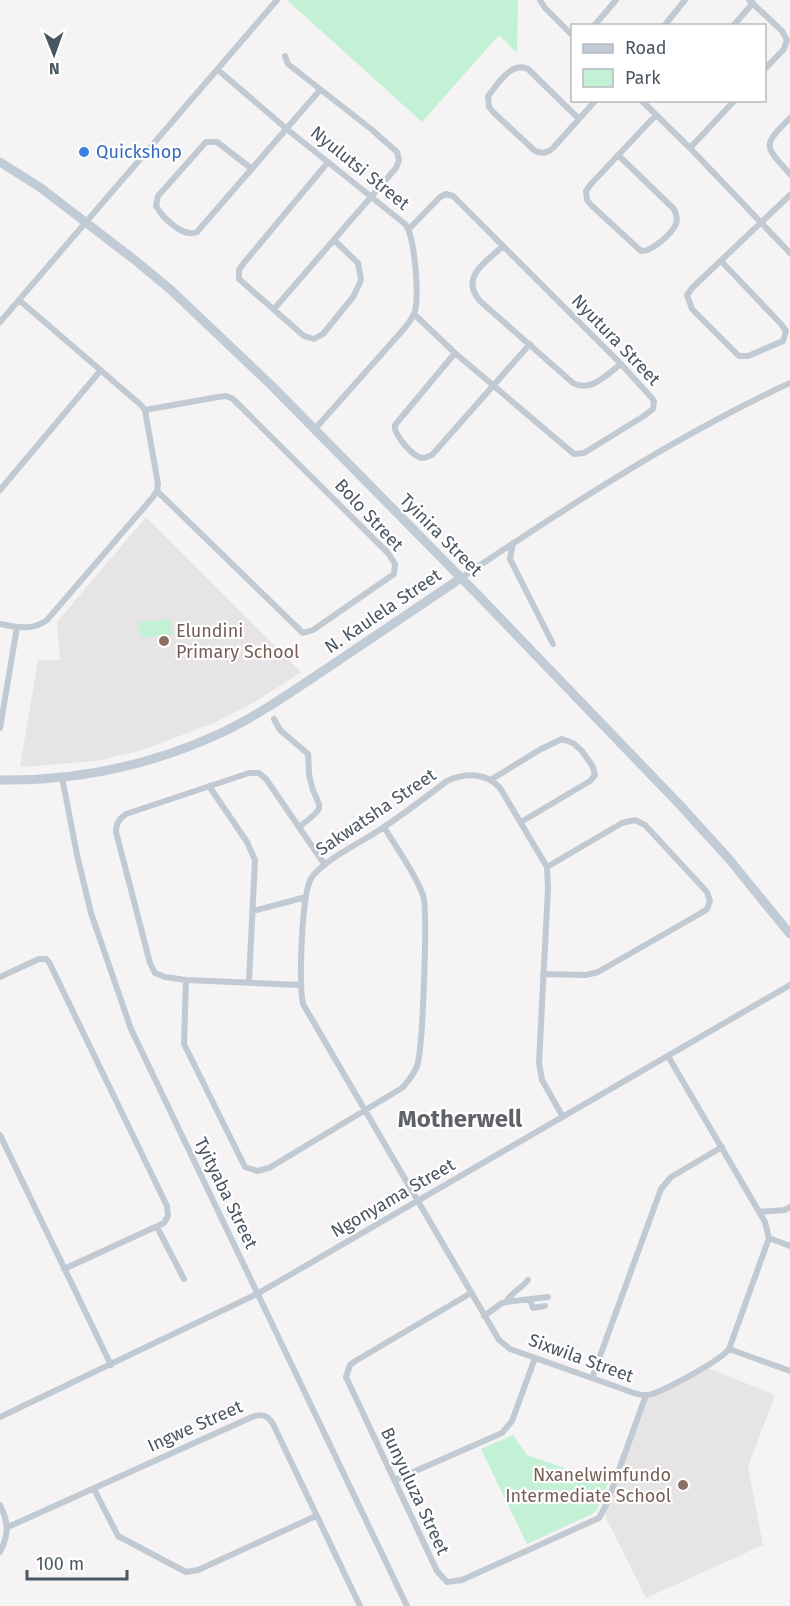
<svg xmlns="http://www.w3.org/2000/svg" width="790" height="1606" viewBox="0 0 790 1606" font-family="'Fira Sans',sans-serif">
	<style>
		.education { fill: #e6e4e5 }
		.green { fill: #c3f1d5 }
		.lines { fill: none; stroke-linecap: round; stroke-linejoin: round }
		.street { stroke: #c1cad2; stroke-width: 6 }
		.secondary { stroke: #c1cbd6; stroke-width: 9 }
		.shop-dot { fill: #3f7fe0; stroke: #fff; stroke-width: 2 }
		.education-dot { fill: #8d6e63; stroke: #fff; stroke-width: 2 }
		.labels { text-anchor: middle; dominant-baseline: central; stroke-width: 4.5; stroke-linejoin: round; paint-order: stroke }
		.shop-label { font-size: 18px; fill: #366cbe; stroke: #fff; text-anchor: start }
		.street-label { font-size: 18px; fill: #4a5661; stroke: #fff }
		.education-label { font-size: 18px; fill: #785e54; stroke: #fff; text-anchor: start }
		.district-label { font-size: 24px; font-weight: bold; fill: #5f6368; stroke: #fff }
	</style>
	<rect width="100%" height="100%" fill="#f5f3f3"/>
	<path class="education" d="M146,517l155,155 -43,28 -42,22 -73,28 -47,11 -76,6 18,-107h22l-3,-38z
		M705,1367l70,28 -27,72 15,78 -117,53 -43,-86 43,-117z"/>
	<path class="green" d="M287,0h231l-1,53 -18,-18 -77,87z
		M170,619l3,15 -32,4 -2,-16z
		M513,1435l14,20 81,28 -11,27 -5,4 -65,30 -46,-95z"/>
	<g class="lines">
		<path class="street" d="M540,0l5,8 27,27
			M749,0l33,31 5,9 -3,9 -20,21
			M594,26l22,-26
			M664,26l21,-26
			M733,26l20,-23
			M218,70l70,60 117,94c10,12 14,71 10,87 -2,7 -7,13 -12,19l-89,100
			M641,100l49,48 100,105
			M790,118c-28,28 -26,27 0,56
			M579,119l-51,-50c-17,-8 -30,15 -40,27l1,11 4,5 42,39c8,3 12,2 18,-3l43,-48
			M690,148l45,-48
			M618,155l56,54c2,5 4,10 2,15 -4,10 -25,28 -35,27l-50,-46 -4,-5 -1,-9 5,-7 65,-69
			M328,162l-85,102 -4,6v9l65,57 10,3 9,-5 30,-37 6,-12 2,-6 -3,-16 -24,-23
			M252,169l-35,-27h-11l-48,54 -2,10c7,12 27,32 41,26l123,-142
			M409,229l31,-32 6,-3 7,2 168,168 30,33 3,4 -1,8 -9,7 -60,37 -10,1 -119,-101 -41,-39
			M503,246c-17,16 -44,31 -23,55l93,82c18,10 34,-9 48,-19
			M721,261l60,63 5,7 -3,10 -35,15h-9l-47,-47 -5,-14 5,-7 98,-93
			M274,309l122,-141 3,-8 -2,-8 -26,-23 -83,-65 -3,-8
			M0,322l277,-322
			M455,353l-60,72c-2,9 18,32 27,33 4,0 6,-2 10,-3l98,-111
			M145,410l73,-13 8,-1 7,3 155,154 7,11 -1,10 -81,56 -10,3 -146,-142
			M0,490l101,-120
			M513,543l-3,16 43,85
			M461,578c106,-71 213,-141 329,-195
			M0,624c17,3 33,7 47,-4l106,-123 4,-6 1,-7 -13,-74 -4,-5 -122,-105
			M274,719l6,11 28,24c1,8 0,17 2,25 6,31 22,23 -11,48
			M0,728l17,-101
			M62,777l15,78 14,58 40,116 276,577
			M492,779l49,-30 21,-10 11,4 9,8 11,16 2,8 -5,6 -69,41
			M209,786l38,56 8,18 -6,121
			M253,911l53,-14
			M543,974l43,1 12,-3 103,-59 6,-4 3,-8 -3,-9 -62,-67 -10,-5 -13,3 -75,44
			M0,977l39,-18h7l3,3 118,244 1,10 -4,7 -100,46
			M186,980l-2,64 61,123 12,4 12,-3 133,-80c6,-7 12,-13 15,-22 6,-17 11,-157 6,-171 -9,-24 -26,-46 -39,-68
			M301,985l-115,-5 -21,-3 -10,-4 -5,-10 -34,-131c0,-9 3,-13 10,-18l123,-41h10l7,6 59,86
			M563,1117l-21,-37 -3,-17 9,-175 -1,-21 -47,-79c-14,-16 -35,-15 -53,-7 -21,16 -42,32 -63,46 -20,14 -59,32 -72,50 -11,15 -13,107 -9,127l196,336 11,9 124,44c6,2 12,3 18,1 15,-5 68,-33 77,-45l40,-111 -4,-16 -97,-166
			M0,1135l111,230
			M759,1212l26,-2 5,-3
			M157,1227l27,52
			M769,1238l21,8
			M471,1293l-114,67 -7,5 -4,12 91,194 10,11 15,-2 137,-62 8,-15 39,-108
			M530,1300l3,8 12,-2
			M506,1302l42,-5
			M484,1316l18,-13 4,-1c4,-9 15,-13 22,-22
			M729,1349l61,22
			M592,1378l69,-189 10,-12 51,-30
			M0,1417l257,-123 533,-309
			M395,1480l107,-47 10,-12 23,-63
			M94,1489l24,47 68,36 12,-2 118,-54
			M0,1505c9,18 9,29 0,47
			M8,1527l244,-110c10,-4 16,-2 21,7l87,182"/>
		<path class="secondary" d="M0,162l41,26 95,73 35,29 101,96 205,208 203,211 49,54 61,75
			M0,780c76,1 152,-15 221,-47 38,-18 73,-43 108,-66 44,-30 88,-59 132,-89"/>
	</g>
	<circle class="shop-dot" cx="84" cy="152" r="6"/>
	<g class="education-dot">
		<circle cx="164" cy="641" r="6"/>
		<circle cx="683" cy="1485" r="6"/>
	</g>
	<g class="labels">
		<g class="shop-label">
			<text x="96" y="152">Quickshop</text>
		</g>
		<g class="street-label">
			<text transform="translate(360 168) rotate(39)">Nyulutsi Street</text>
			<text transform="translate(616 340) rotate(46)">Nyutura Street</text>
			<text transform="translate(369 515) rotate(47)">Bolo Street</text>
			<text transform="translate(441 535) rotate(45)">Tyinira Street</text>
			<text transform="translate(383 611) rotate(-34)">N. Kaulela Street</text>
			<text transform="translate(376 812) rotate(-34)">Sakwatsha Street</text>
			<text transform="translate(226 1193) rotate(64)">Tyityaba Street</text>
			<text transform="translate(393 1198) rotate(-30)">Ngonyama Street</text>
			<text transform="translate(581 1358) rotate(20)">Sixwila Street</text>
			<text transform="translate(195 1426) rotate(-24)">Ingwe Street</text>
			<text transform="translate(415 1491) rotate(65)">Bunyuluza Street</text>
		</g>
		<g class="education-label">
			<text x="176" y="631">Elundini<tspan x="176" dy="21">Primary School</tspan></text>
			<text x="671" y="1475" text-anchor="end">Nxanelwimfundo<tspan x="671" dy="21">Intermediate School</tspan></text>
		</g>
		<g class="district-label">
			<text x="460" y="1119">Motherwell</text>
		</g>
	</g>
	<rect x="571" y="24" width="195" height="78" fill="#ffffff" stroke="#b7bbc0" stroke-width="1.5"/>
	<rect x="583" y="44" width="30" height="9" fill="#c1cbd6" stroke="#b7bbc0" stroke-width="1.5"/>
	<text x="625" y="54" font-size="18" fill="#4a5661">Road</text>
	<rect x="583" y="69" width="30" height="18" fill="#c3f1d5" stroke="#b7bbc0" stroke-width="1.5"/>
	<text x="625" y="84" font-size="18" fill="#4a5661">Park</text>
	<g transform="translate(54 54) rotate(179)" stroke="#ffffff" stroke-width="4.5" paint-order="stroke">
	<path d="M0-4.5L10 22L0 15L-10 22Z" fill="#4a5661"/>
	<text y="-9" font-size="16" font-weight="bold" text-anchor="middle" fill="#4a5661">N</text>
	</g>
	<path d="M27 1570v9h100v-9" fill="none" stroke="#4a5661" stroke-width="3"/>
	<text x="36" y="1570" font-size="18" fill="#4a5661" stroke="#ffffff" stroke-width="4.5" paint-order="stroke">100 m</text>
</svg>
